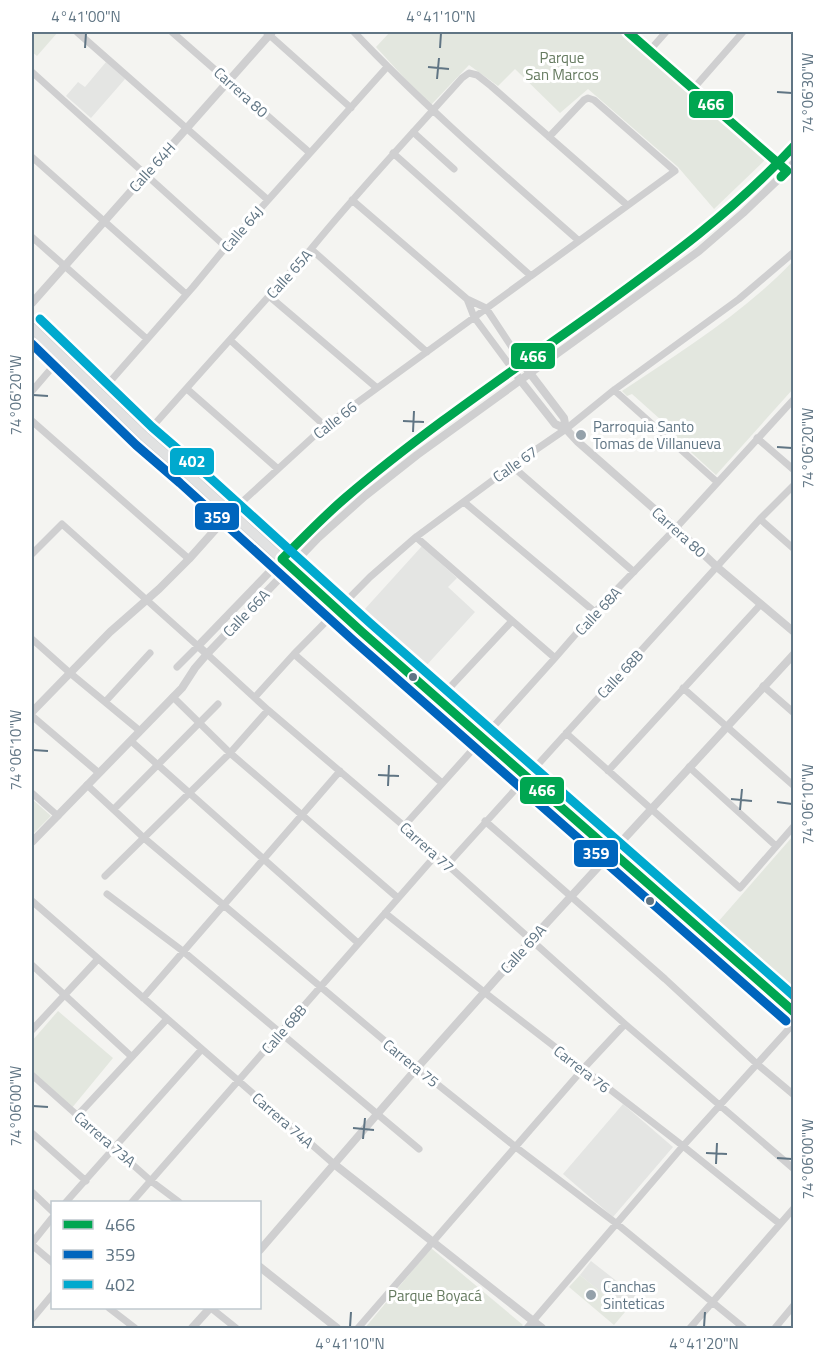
<svg xmlns="http://www.w3.org/2000/svg" width="825" height="1360" viewBox="0 0 825 1360" font-family="'Titillium Web',sans-serif">
	<style>
		.built { fill: #e4e5e3 }
		.green { fill: #e3e7df }
		.lines { fill: none; stroke-linecap: round; stroke-linejoin: round }
		.secondary-casing { stroke: #cfd1d2; stroke-width: 12 }
		.minor { stroke: #cfcfd0; stroke-width: 7 }
		.tertiary { stroke: #cfcfd0; stroke-width: 8 }
		.secondary { stroke: #e1e2e2; stroke-width: 9 }
		.bus-1-casing { stroke: #fff; stroke-width: 14 }
		.bus-2-casing { stroke: #fff; stroke-width: 14 }
		.bus-3-casing { stroke: #fff; stroke-width: 14 }
		.bus-1 { stroke: #00a651; stroke-width: 9 }
		.bus-2 { stroke: #0065bd; stroke-width: 9 }
		.bus-3 { stroke: #00a9ce; stroke-width: 9 }
		.ticks { fill: none; stroke: #607584; stroke-width: 2 }
		.poi-dot { fill: #94a1aa; stroke: #fff; stroke-width: 2 }
		.bus-dot { fill: #607584; stroke: #fff; stroke-width: 2 }
		.labels { text-anchor: middle; dominant-baseline: central; stroke-width: 6; stroke-linejoin: round; paint-order: stroke }
		.park-label { font-size: 15px; fill: #667b60; stroke: #fff }
		.street-label { font-size: 15px; fill: #607584; stroke: #fff }
		.poi-label { font-size: 15px; fill: #607584; stroke: #fff; text-anchor: start }
		.line-badge { stroke: #fff; stroke-width: 2 }
		.badge-label { font-size: 16px; text-anchor: middle; font-weight: bold; fill: #fff }
		.neatline { fill: none; stroke: #607584; stroke-width: 2 }
		.ticks-label { font-size: 15px; text-anchor: middle; fill: #607584 }
	</style>
	<rect width="100%" height="100%" fill="#f4f4f1"/>
	<path class="built" d="M106,62l19,17 -34,39 -25,-22 12,-14 7,5z
		M422,546l35,32 -9,9 27,25 -50,55 -61,-57z
		M623,1104l50,43 -60,70 -50,-43z
		M591,1261l46,36 -12,15 -45,-37z"/>
	<path class="green" d="M34,32h24l-21,24 -5,-4v-18z
		M390,32h229l147,127 -52,50 -36,-42 -90,-78 -28,24 -45,-44 -17,17 -29,-21 -39,41 -54,-59z
		M793,261v128l-77,86 -47,-43 1,-4 -38,-34 -5,2 -5,-5c58,-39 123,-79 171,-130z
		M32,799l19,17 -19,19z
		M793,836v168l-82,-74z
		M58,1011l55,47 -42,51 -39,-36v-32z
		M431,1248l92,77 -3,3h-155z
		M580,1275l45,37 -11,13 -45,-38z"/>
	<g class="lines">
		<g class="secondary-casing">
			<path id="secondary" d="M32,328l112,108 44,38 174,158 432,380"/>
		</g>
		<path class="minor" d="M77,32l191,168
			M172,32l138,121
			M266,32l85,76
			M354,32c70,74 148,141 225,209
			M628,32l159,139
			M650,50l16,-18
			M32,72l194,175
			M693,89l50,-57
			M413,132l41,37
			M393,153l138,123
			M32,157l154,137
			M352,200l115,99 19,9 37,56
			M32,237l115,102
			M311,249l116,103
			M269,296l108,92
			M467,299l7,18 40,54
			M230,340l95,86
			M187,389l91,80
			M614,390l103,92
			M32,391l30,-35
			M100,393l93,-106 33,-40 161,-180
			M32,421l157,138
			M144,436l167,-187c48,-59 100,-114 151,-171l7,-5 8,2 14,11 136,119
			M757,438l37,32
			M512,466l122,106
			M464,502l131,110
			M231,512l94,-86 350,-255 -81,-71 -6,-2 -4,2 -35,37
			M760,519l34,30
			M416,537l139,121
			M32,554l30,-30 136,122 -21,21
			M32,639l38,34 70,58
			M207,654l61,56 136,116 221,198 169,145
			M294,654l148,129
			M763,686l31,27
			M683,688l111,98
			M173,697l57,56 168,145
			M255,697l39,-43 76,-77 46,-40 96,-71 54,-37 48,-39 125,-91 55,-47
			M439,699l73,-78
			M105,702l45,-49
			M32,716l67,57
			M566,733l174,155 54,-62
			M131,741l227,202
			M689,767l87,79
			M608,771l153,-167
			M87,785l57,53 273,230 100,80 100,76 127,104
			M32,793l26,23
			M114,809l104,-105
			M485,821l180,158 92,85 37,31
			M404,826l151,-168 40,-46 81,-84 118,-129
			M447,865l313,-346 34,-34
			M105,876l125,-123 38,-43
			M107,894l77,58 235,197
			M32,901l302,263
			M385,913l99,79 199,154 97,78
			M32,965l100,92
			M143,998l197,-227
			M32,1030l66,-71
			M32,1075l119,106 28,21
			M77,1116l90,-97
			M32,1133l54,48
			M32,1192l20,19
			M66,1202l136,-153
			M132,1202l304,-347
			M32,1243l20,-25
			M32,1245l20,17
			M109,1308l26,20
			M211,1308l25,20
			M32,1319l20,-24
			M358,1328l225,-259 42,-45
			M527,1328l156,-182 111,-123
			M690,1328l104,-120
			M775,1328l19,-23"/>
		<path class="tertiary" d="M32,303l240,-271
			M523,364l41,54 2,11
			M514,371l7,10 34,43 11,5 12,13 98,86 41,39 77,65
			M207,654l-9,-8 111,-115 33,-30 32,-27 69,-52 197,-142 52,-39c37,-30 71,-61 102,-96
			M32,712l78,-80 49,-43 30,-30 42,-47
			M32,842l150,-154 13,-20 12,-14 111,-116 47,-42 52,-41 282,-204 44,-38 44,-42 7,-8
			M334,1164l208,164
			M260,1250l157,-182 114,-128 263,-286
			M260,1267l77,61
			M192,1328l18,-20"/>
		<use href="#secondary" class="secondary"/>
		<g class="bus-1-casing">
			<path id="bus-1" d="M628,32l159,139 -6,6
				M794,146c-62,67 -129,115 -202,168 -84,60 -170,118 -248,185 -22,19 -42,40 -62,60l80,73 432,380"/>
		</g>
		<g class="bus-2-casing">
			<path id="bus-2" d="M32,344l104,101 44,38 174,158 432,380"/>
		</g>
		<g class="bus-3-casing">
			<path id="bus-3" d="M40,319l112,108 44,38 174,158 424,373"/>
		</g>
		<use href="#bus-1" class="bus-1"/>
		<use href="#bus-2" class="bus-2"/>
		<use href="#bus-3" class="bus-3"/>
	</g>
	<path class="ticks" d="M85,48l1,-15M440,48l1,-15M428,67l21,2M437,79l2,-21M777,92l15,1M33,395l15,1M403,421l21,1M413,432l1,-21M777,447l15,1M33,750l15,1M378,775l21,1M388,786l1,-21M731,799l21,2M777,802l15,2M740,810l2,-21M33,1106l15,1M353,1128l21,2M363,1139l2,-21M706,1153l21,1M777,1158l15,1M716,1164l1,-21M350,1327l1,-15M704,1327l1,-15"/>
	<g class="poi-dot">
		<circle cx="581" cy="435" r="6"/>
		<circle cx="591" cy="1295" r="6"/>
	</g>
	<g class="bus-dot">
		<circle cx="413" cy="677" r="5"/>
		<circle cx="650" cy="901" r="5"/>
	</g>
	<g class="labels">
		<g class="park-label">
			<text x="562" y="57">Parque<tspan x="562" dy="17">San Marcos</tspan></text>
			<text x="435" y="1295">Parque Boyacá</text>
		</g>
		<g class="street-label">
			<text transform="translate(241 92) rotate(42)">Carrera 80</text>
			<text transform="translate(152 167) rotate(-48)">Calle 64H</text>
			<text transform="translate(242 229) rotate(-49)">Calle 64J</text>
			<text transform="translate(289 274) rotate(-48)">Calle 65A</text>
			<text transform="translate(335 420) rotate(-38)">Calle 66</text>
			<text transform="translate(515 464) rotate(-35)">Calle 67</text>
			<text transform="translate(679 532) rotate(42)">Carrera 80</text>
			<text transform="translate(598 611) rotate(-47)">Calle 68A</text>
			<text transform="translate(246 613) rotate(-46)">Calle 66A</text>
			<text transform="translate(620 674) rotate(-47)">Calle 68B</text>
			<text transform="translate(427 847) rotate(42)">Carrera 77</text>
			<text transform="translate(523 949) rotate(-48)">Calle 69A</text>
			<text transform="translate(284 1029) rotate(-49)">Calle 68B</text>
			<text transform="translate(411 1063) rotate(39)">Carrera 75</text>
			<text transform="translate(582 1069) rotate(38)">Carrera 76</text>
			<text transform="translate(283 1120) rotate(41)">Carrera 74A</text>
			<text transform="translate(105 1139) rotate(41)">Carrera 73A</text>
		</g>
		<g class="poi-label">
			<text x="593" y="426">Parroquia Santo<tspan x="593" dy="17">Tomas de Villanueva</tspan></text>
			<text x="603" y="1286">Canchas<tspan x="603" dy="17">Sinteticas</tspan></text>
		</g>
	</g>
	<g class="line-badge">
		<rect x="688" y="90" width="46" height="29" rx="6" fill="#00a651"/>
		<rect x="510" y="342" width="46" height="28" rx="6" fill="#00a651"/>
		<rect x="169" y="447" width="46" height="29" rx="6" fill="#00a9ce"/>
		<rect x="194" y="502" width="46" height="29" rx="6" fill="#0065bd"/>
		<rect x="519" y="776" width="46" height="29" rx="6" fill="#00a651"/>
		<rect x="573" y="839" width="46" height="29" rx="6" fill="#0065bd"/>
	</g>
	<g class="badge-label">
		<text x="711" y="110">466</text>
		<text x="533" y="362">466</text>
		<text x="192" y="467">402</text>
		<text x="217" y="523">359</text>
		<text x="542" y="796">466</text>
		<text x="596" y="859">359</text>
	</g>
	<rect width="825" height="1360" fill="none" stroke="#ffffff" stroke-width="66"/>
	<rect x="51" y="1201" width="210" height="108" fill="#ffffff" stroke="#bfc8ce" stroke-width="1.5"/>
	<rect x="63" y="1220" width="30" height="9" fill="#00a651" stroke="#bfc8ce" stroke-width="1.5"/>
	<text x="105" y="1231" font-size="18" fill="#607584">466</text>
	<rect x="63" y="1250" width="30" height="9" fill="#0065bd" stroke="#bfc8ce" stroke-width="1.5"/>
	<text x="105" y="1261" font-size="18" fill="#607584">359</text>
	<rect x="63" y="1280" width="30" height="9" fill="#00a9ce" stroke="#bfc8ce" stroke-width="1.5"/>
	<text x="105" y="1291" font-size="18" fill="#607584">402</text>
	<rect x="33" y="33" width="759" height="1294" class="neatline"/>
	<g class="ticks-label">
		<text x="86" y="22">4°41'00"N</text>
		<text x="441" y="22">4°41'10"N</text>
		<text transform="translate(808 93) rotate(-90)" y="5">74°06'30"W</text>
		<text transform="translate(16 395) rotate(-90)" y="5">74°06'20"W</text>
		<text transform="translate(808 448) rotate(-90)" y="5">74°06'20"W</text>
		<text transform="translate(16 750) rotate(-90)" y="5">74°06'10"W</text>
		<text transform="translate(808 804) rotate(-90)" y="5">74°06'10"W</text>
		<text transform="translate(16 1106) rotate(-90)" y="5">74°06'00"W</text>
		<text transform="translate(808 1159) rotate(-90)" y="5">74°06'00"W</text>
		<text x="350" y="1349">4°41'10"N</text>
		<text x="704" y="1349">4°41'20"N</text>
	</g>
</svg>
